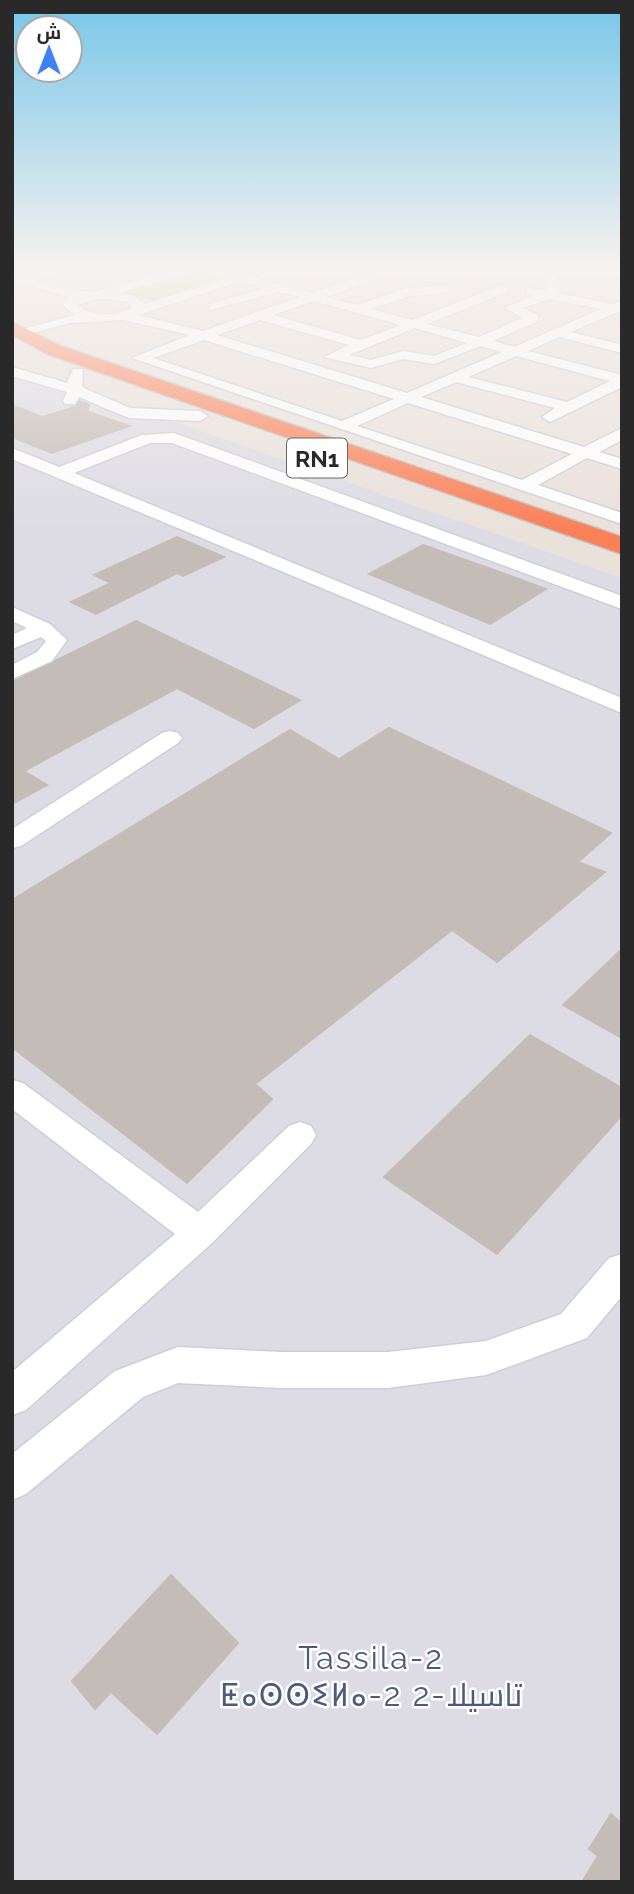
<svg xmlns="http://www.w3.org/2000/svg" width="634" height="1894" viewBox="0 0 634 1894" font-family="Raleway,Cairo,'Noto Sans Tifinagh',sans-serif">
	<style>
		.industrial { fill: #dddce4 }
		.green { fill: #bfe199 }
		.building { fill: #c4bdb7; stroke: #c6bdb5; stroke-width: 2 }
		.lines { fill: none; stroke-linecap: round; stroke-linejoin: round }
		.minor-tunnel { stroke: #c4bcb7; stroke-width: 17; stroke-dasharray: 17 9; stroke-linecap: butt }
		.minor-casing { stroke: #cad0db; stroke-width: 3 }
		.highway-casing { stroke: #c3c3c3; stroke-width: 3 }
		.minor { fill: #fff; fill-rule: evenodd }
		.highway { fill: #fa8058; fill-rule: evenodd }
		.labels { text-anchor: middle; dominant-baseline: central; stroke-width: 5; stroke-linejoin: round; paint-order: stroke }
		.shield { fill: #fff; stroke: #696969; stroke-width: 2 }
		.shield-label { font-size: 23px; font-weight: bold; fill: #292929 }
		.near-neighbourhood-label { font-size: 32px; letter-spacing: 2px; fill: #4b5b79; stroke: #fff }
	</style>
	<rect width="100%" height="100%" fill="#ebe1db"/>
	<path class="industrial" d="M12,365l610,213v1304h-610z"/>
	<path class="green" d="M201,270l30,8 -74,24 -31,-9z"/>
	<path class="building" d="M12,405l30,12 33,-10 54,19 -77,27 -40,-16z
		M177,537l47,20 -41,19 -6,-3 -81,41 -25,-12 40,-19 -17,-8z
		M423,545l68,24 55,20 -56,35 -121,-50z
		M136,621l164,79 -46,28 -77,-40 -153,83 23,14 -35,19v-122z
		M389,728l222,105 -33,29 27,10 -108,90 -45,-32 -197,154 17,15 -85,84 -175,-136v-147l278,-170 49,29z
		M622,949v89l-59,-33z
		M530,1035l92,53v27l-125,139 -113,-77z
		M171,1575l67,68 -81,91 -46,-42 -16,17 -23,-28z
		M611,1814l11,10v58h-40l16,-26 -9,-7z"/>
	<g class="lines">
		<path class="minor-tunnel" d="M72,406l22,9"/>
		<g class="minor-casing">
			<path id="minor" d="M60,265h19l-43,15 30,9 27,3 95,-27h23l101,28 47,-16h-98l-6,-4 6,-4h119l12,-4h18l-7,4h219v8h-67l6,8 -3,8 55,11 9,-3v9l-51,22 51,13v8l-63,-16 -31,14 94,24v12l-72,35 -8,-5 13,-9 -99,-26 -35,15 163,50 38,-19v12l-23,12 23,7v10l-35,-11 -49,27 84,28v11l-490,-166 58,-23 -67,-15 -52,3 -51,13v-6l54,-15 -11,-10 7,-8 -52,-14 -6,-3v-8l11,4zM200,270l28,8 -84,26 -9,-8 -16,-3zM382,277h161l6,8 -3,5 -19,-2v6l8,1 -30,13 17,10 -43,19 -52,-13 80,-32v-6h-8l-86,34 -42,-11 39,-13 39,-4v-6l-41,2 -51,17 -31,-8zM241,281l24,7 -55,16v6l69,-18 21,5 -97,34 -65,-16zM102,298l25,4 5,5c-16,11 -40,9 -56,-2zM550,299l51,10 -87,38 -21,-6 45,-20v-6l-16,-7zM314,301l87,24 -40,15 -88,-25zM260,320l89,25 -25,12 47,11 32,-9 31,5 47,-18 21,6 -95,41 -190,-58zM415,328l52,15 -33,13 -31,-5 -32,9 -22,-5zM204,340l190,59 -52,22 -189,-63zM516,356l94,25 -43,21 -99,-25zM408,403l164,51 -50,26 -165,-54z
				M12,367l55,16 6,-14h10l-1,18 48,21 70,3 8,5 -8,5 -71,-3 -50,-21 -4,7h-10l-2,-3 4,-9 -55,-16z
				M174,433l448,163v13l-450,-166h-22l-76,30 548,225v15l-610,-254v-11l47,19 83,-32z
				M12,607l38,17 17,16 -15,21 -40,18v-14l25,-13 9,-11 -5,-4 -29,12v-14l15,-7 -15,-7z
				M170,731l8,2 4,5 -4,5 -157,103 -9,2v-19l150,-96z
				M12,1080l11,3 175,129 91,-86 11,-4 11,4 5,9 -5,9 -99,99 -186,167 -14,5v-43l163,-138 -163,-125z
				M622,1254v42l-35,42 -101,37 -98,13h-106l-104,-5 -35,14 -117,97 -14,6v-46l103,-83 63,-24 104,5h106l98,-11 75,-27 48,-56z"/>
		</g>
		<g class="highway-casing">
			<path id="highway" d="M12,322l49,24 561,191v17l-575,-200 -35,-19z"/>
		</g>
		<use href="#minor" class="minor"/>
		<use href="#highway" class="highway"/>
	</g>
	<linearGradient id="sky" x2="0" y2="1"><stop stop-color="#78c6e9"/><stop offset="0.5" stop-color="#f6f2ef"/><stop offset="1" stop-color="#f6f2ef" stop-opacity="0"/></linearGradient>
	<rect width="634" height="530" fill="url(#sky)"/>
	<g class="labels">
		<rect class="shield" x="287" y="438.5" width="60" height="39" rx="5"/>
		<g class="shield-label">
			<text x="317" y="458">RN1</text>
		</g>
		<g class="near-neighbourhood-label">
			<text x="371" y="1657">Tassila-2<tspan x="371" dy="37">ⵟⴰⵙⵙⵉⵍⴰ-2 2-تاسيلا</tspan></text>
		</g>
	</g>
	<rect width="634" height="1894" fill="none" stroke="#292929" stroke-width="28"/>
	<g transform="translate(49 49)"><circle r="33" fill="#ffffff" stroke="#a9a9a9" stroke-width="2"/>
	<path d="M0-5L12 26L0 18L-12 26Z" fill="#3f82f5"/>
	<text y="-10" font-size="19" font-weight="bold" text-anchor="middle" fill="#292929">ش</text>
	</g>
</svg>
